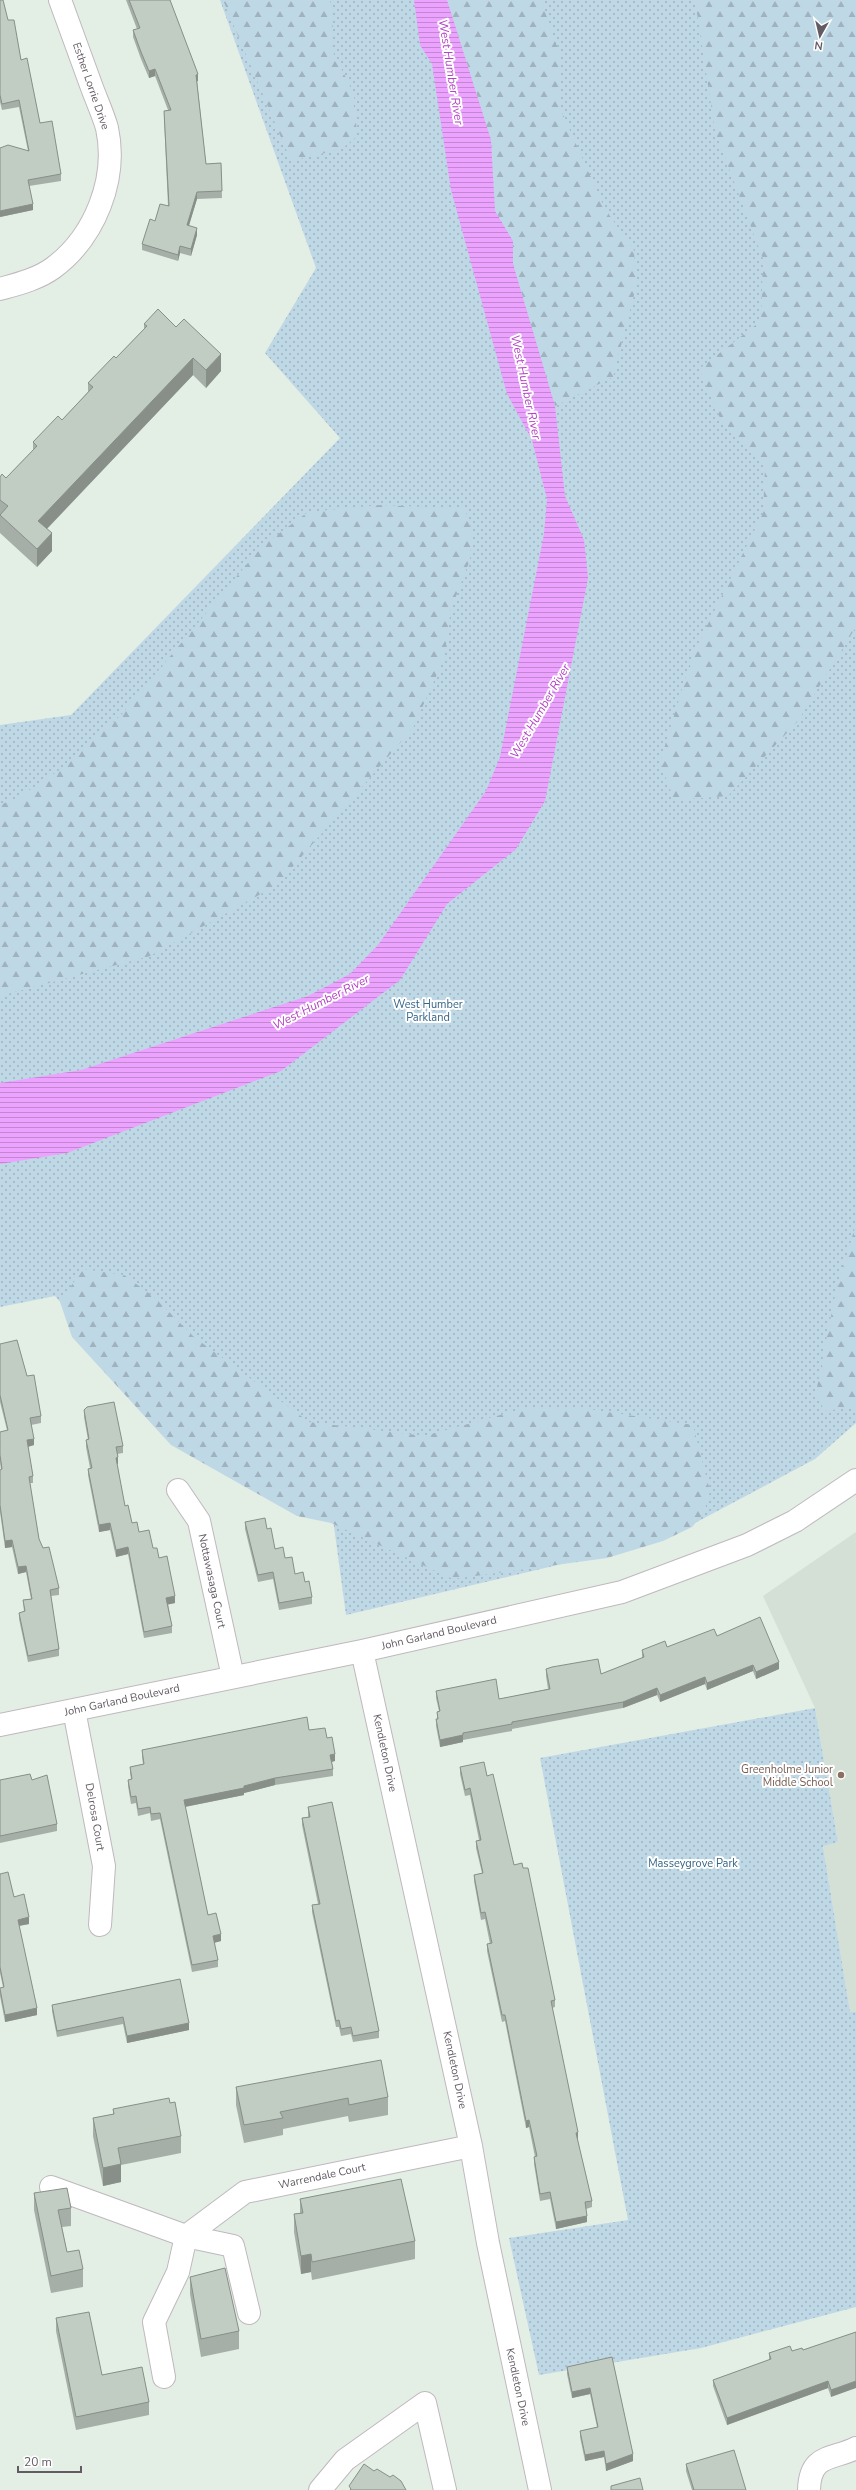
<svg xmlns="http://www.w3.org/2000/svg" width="856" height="2490" viewBox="0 0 856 2490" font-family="'Nunito Sans',sans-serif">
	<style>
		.education { fill: #d4e0d6 }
		.green { fill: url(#green-dots) }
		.forest { fill: url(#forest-firs) }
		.water { fill: url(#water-rules) }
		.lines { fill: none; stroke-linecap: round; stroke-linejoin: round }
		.minor-casing { stroke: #bfb8bf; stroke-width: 24 }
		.minor { stroke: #fff; stroke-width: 22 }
		.wall { fill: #a6afa7 }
		.shaded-wall { fill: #878f88 }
		.building { fill: #c1ccc2; stroke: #878f88 }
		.education-dot { fill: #8d6e63; stroke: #fff; stroke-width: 1.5 }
		.labels { text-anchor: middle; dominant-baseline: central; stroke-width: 4; stroke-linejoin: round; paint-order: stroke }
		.street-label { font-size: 11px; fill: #635b64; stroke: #fff }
		.park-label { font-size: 11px; fill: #366688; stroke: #fff }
		.education-label { font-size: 11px; fill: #785e54; stroke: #fff; text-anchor: end }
		.water-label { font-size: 12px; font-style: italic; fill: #b344c3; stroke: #fff }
	</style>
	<defs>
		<pattern id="green-dots" width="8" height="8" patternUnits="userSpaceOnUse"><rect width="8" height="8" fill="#bfd8e6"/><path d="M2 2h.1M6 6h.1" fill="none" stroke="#9fb2be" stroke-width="1.8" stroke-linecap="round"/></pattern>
		<pattern id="forest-firs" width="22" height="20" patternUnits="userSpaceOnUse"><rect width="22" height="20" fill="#bfd8e6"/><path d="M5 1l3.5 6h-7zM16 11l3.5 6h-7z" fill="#9fb2be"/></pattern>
		<pattern id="water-rules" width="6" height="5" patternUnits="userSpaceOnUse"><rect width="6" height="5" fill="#eca2ff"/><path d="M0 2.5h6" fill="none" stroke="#c387d2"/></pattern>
	</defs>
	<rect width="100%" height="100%" fill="#e3eee5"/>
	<path class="education" d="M856,1532v480l-6,1 -27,-168 15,-3 -23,-134 -52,-112z"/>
	<path class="green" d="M220,0h636v1423l-41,36 -152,81 -317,75 -13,-96 -157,-82 -121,-141 -55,11v-582l71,-10 269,-277 -75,-85 51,-85z
		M815,1708l23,134 -15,4 27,166h6v295l-155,41 -162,27 -30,-137 119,-18 -88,-462z"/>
	<path class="forest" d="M223,0h107l3,14 -1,36 22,44 3,42 -15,13 -51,12z
		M447,0h94l18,52 1,56 45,101 29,41 2,37 -23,90 -58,29 -42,-142v-23l-18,-30 -4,-71z
		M695,0h161v627l-58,94 -70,75 -54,4 -14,-38 32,-106 71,-143 2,-45 -46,-52 -20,-47 62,-48 2,-62 -48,-128z
		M381,505l84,4 7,22 -2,29 -19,49 -7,50 -31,69 -136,157 -127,71 -150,40v-191l19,-8 45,-30 58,-53 140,-168 46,-34z
		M856,1224v183l-32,4 -8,-19 20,-101z
		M83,1269l41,6 30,22 40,40 115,85 116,14 97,-27 53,-2 118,18 17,66 -5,21 -13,15 -29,14 -56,17 -154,21 -122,-56 -34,-7 -126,-71 -99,-108 -12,-35z"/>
	<path class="water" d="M414,0h33l44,140 4,71 18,30v23l42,142 10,90 19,44 4,38 -43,223 -29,48 -69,55 -47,76 -119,91 -214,82 -67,11v-81l81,-13 227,-74 42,-22 28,-29 108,-154 14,-34 44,-223 3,-35 -15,-59 -25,-46 -56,-204 -19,-126 -12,-19z"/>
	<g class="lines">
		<g class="minor-casing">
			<path id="minor" d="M0,289c18,-5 38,-10 53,-21 42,-31 65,-89 54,-140 -4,-14 -11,-29 -16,-43 -10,-28 -21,-57 -31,-85
				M178,1490l21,31 34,156
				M362,1651l109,495 17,97 52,247
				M74,1710l30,156 -4,59
				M0,1725l362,-74 260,-59 125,-47 48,-24 61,-41
				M51,2187l135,49 47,10 16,67
				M186,2236l59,-44 226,-46
				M164,2377l-10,-55 24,-50 8,-36
				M320,2490l25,-30 80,-57 20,87
				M809,2490c1,-37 24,-30 47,-42"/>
		</g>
		<use href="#minor" class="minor"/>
	</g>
	<path class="wall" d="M0,0l21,60 19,63 21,51v7l-32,5 4,24 -33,7 28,-66 -9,-44 -17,3 -2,-8z
		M126,0h44l28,81h-1l9,83 15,-1 1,35 -25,1 -8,26 8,10 -6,21 -11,-3 -2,8 -36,-11v-6l13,-23 13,-15 -4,-88v-7l4,-1 -13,-34 -6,2 -8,-19 -8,-22v-7l4,-1z
		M144,324l32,3 45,44 -15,17 -13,-13 -146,154 5,22 -15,16 -37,-34v-56l6,1 27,-28v-8l29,-22 26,-28v-9l28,-25 28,-29z
		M0,1344l27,32 14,40v7l-10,2 3,20 -6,2 5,29v7h-3l9,56 20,49v7l-8,1 8,53v7l-31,6 -9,-43v-6l5,-1 -1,-12 8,-1 -5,-27 -8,2 -6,-27 -7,1 -5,-36v-42h1l-1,-8v-30l7,-2 -7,-28z
		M84,1410l39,36v7l-6,1 1,10h-1l8,42 7,17 21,25 6,10 16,45 -7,1 4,22v7l-28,5 -16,-84 -12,3 -6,-27 -11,2 -11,-57v-6l2,-1 -4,-21v-7h2l-4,-23z
		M245,1522l22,7 8,20 10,9 10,16 17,23v7l-33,6 -6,-31 -15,3 -13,-53z
		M717,1636l62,33 -23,10 -3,-8 -46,19 -2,-6 -45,18 -3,-7 -34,13 -111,21v2l-49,9v2l-23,5 -4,-21v-7h1v-7l2,-1 -3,-13v-7l63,8 49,-10 -2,-13v-7l55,5 41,-16v-8l25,-3z
		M309,1730l18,8 8,23 -3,1 1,7v7l-58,9 -31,8v2l-59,12 23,108 13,26 -7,2 4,17v7l-26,5 -32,-153 -9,2 -1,-8 -12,3 -2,-13 -5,1 -3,-18v-6l3,-1 -1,-6v-6l13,-3 -1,-7v-7z
		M460,1767l27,9 27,89 9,3 32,132v7l-3,1 26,131h-1l15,62v6l-6,2 1,13 -31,7 -6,-30 -10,2 -6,-37v-7h1l-6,-30 -3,1 -21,-107 -3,1 -15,-71v-7h3l-5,-25 -4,1 -7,-39v-6l8,-2 -6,-25v-7l3,-1 -9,-45 -5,1 -5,-22z
		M0,1780h32l25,44v7l-57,12z
		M308,1807l71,224v7l-26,4 -2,-8 -10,2 -2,-9h-3l-24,-115v-7l6,-1 -16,-79v-7l6,-1z
		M0,1874l29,50 -10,2 18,89 -32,7 -5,-26v-8l3,-1 -3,-14z
		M180,1979l9,51 -62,13 -4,-19 -66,13 -5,-26v-6z
		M236,2087l152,10v18l-39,7 -1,-6 -65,13v6l-39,8 -8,-38z
		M170,2103l11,33v17l-60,12v17l-18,4 -10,-50v-18l20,-4v-5z
		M34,2193l37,15v18l-9,1 5,25 16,17v18l-32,6 -17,-83z
		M300,2199l115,42v18l-103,21 -1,-8 -10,2 -7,-42v-18l6,-1z
		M190,2277l49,54v18l-38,8 -11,-63z
		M56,2318l46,57 47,27v13l-73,15 -20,-99z
		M856,2332l-25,65 -3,-9 -101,37 -14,-39v-6l56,-20v-7l34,-3z
		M612,2357l21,104 -27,10 -2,-14 -19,4 -5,-24v-6l17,-4 -7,-33 -18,4 -5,-24v-7z
		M686,2464l60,26h-54l-6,-19z"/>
	<path class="shaded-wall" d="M155,69v7l-6,2v-7z
		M198,74v7l-2,1v-7z
		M197,192v7l-10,33v-7z
		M33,204v6l-33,7v-6z
		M197,228v7l-6,21v-7z
		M180,246v7l-2,8v-6z
		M221,354v17l-15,17v-18z
		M193,358v17l-155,163v-17z
		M52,533v18l-15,16v-18z
		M34,1439v6l-7,2v-7z
		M118,1457v7h-2v-6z
		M110,1523v7l-11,2v-7z
		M12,1540v7l-7,1v-7z
		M128,1547v7l-12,3v-7z
		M26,1566v6l-8,2v-7z
		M175,1596v7l-9,2v-7z
		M779,1662v7l-23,10v-7z
		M753,1665v6l-46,19v-7z
		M705,1677v7l-45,18v-7z
		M657,1688v7l-34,13v-6z
		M463,1735v7l-23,5v-7z
		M335,1754v7l-5,1v-7z
		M275,1778v7l-31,8v2l-60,12v-7z
		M29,1917v7l-11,2v-6z
		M221,1934v7l-8,2v-7z
		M37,2008v7l-32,7v-7z
		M189,2023v7l-62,13v-7z
		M529,2120v7l-3,1v-7z
		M578,2132v7l-2,1v-7z
		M121,2164v18l-18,4v-18z
		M587,2216v6l-31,7v-7z
		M311,2254v18l-10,2v-18z
		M828,2381v7l-101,37v-7z
		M856,2381v7l-25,9v-7z
		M590,2388v6l-18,4v-6z
		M604,2451v6l-19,4v-6z
		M633,2454v7l-27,10v-7z"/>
	<path class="building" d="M0,0h3l5,20h6l7,40 6,-2 13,65 12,-2 9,53 -33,6 5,24 -33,7v-63l8,-3 21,6 -10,-51 -17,4 -2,-9z
		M129,0h41l28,74 -2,1 10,89 15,-1 1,28 -25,1 -10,33 10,3 -6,21 -11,-3 -2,9 -36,-11 8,-25 5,2 5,-17 9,2 -5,-95 7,-1 -16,-41 -6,2 -8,-19 -8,-22 7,-2z
		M158,309l18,18 8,-8 37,35 -15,16 -13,-12 -155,163 14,12 -15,16 -37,-34 8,-9 -8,-6v-23l2,-3 4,4 31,-32 -4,-4 25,-26 4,4 31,-33 -5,-4 26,-27 2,2 31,-32 -3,-2z
		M17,1340l10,36 7,-1 7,41 -11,2 4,21 -7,1 6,36 -4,1 10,62 4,9 6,-1 10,41 -9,2 9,59 -31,7 -9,-43 6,-2 -2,-11 9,-1 -6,-33 -8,1 -6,-27 -7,1 -5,-36v-35l2,-1 -2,-14v-23l8,-2 -8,-35v-51z
		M114,1402l9,44 -7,1 2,10 -2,1 9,48 3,-1 4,18 5,-1 2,10 10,-2 4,18h4l2,10 8,-2 8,40 -9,2 6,28 -28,6 -16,-85 -12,3 -6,-27 -11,2 -11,-56 4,-1 -6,-28 3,-1 -5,-29 3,-3z
		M265,1518l2,11 4,-1 4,21 8,-2 2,11 7,-1 3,17 8,-2 2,10 4,-1 3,16 -33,6 -6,-31 -15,3 -13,-53z
		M760,1617l19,45 -23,10 -3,-7 -46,18 -2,-6 -45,18 -3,-7 -34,14 -111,20v2l-49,9v2l-23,5 -4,-21h2l-1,-7 3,-1 -4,-20 60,-12 3,20 51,-10 -4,-20 6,-2 46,-8 3,15 43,-17 -2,-7 23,-9 2,6 47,-18 3,7z
		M307,1717l2,13 16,-2 2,10 5,-1 3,17 -5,1 3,14 -58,9 -31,8v2l-60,12 24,115 8,-2 5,21 -8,2 5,24 -26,5 -32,-152 -9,1 -1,-7 -12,2 -2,-13 -5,1 -3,-17 4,-1 -2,-12 14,-3 -2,-14z
		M484,1762l3,14 6,-2 21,91 8,-2 1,5h5l27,132 -4,1 27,131 -2,1 16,68 -7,1 2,14 -31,6 -6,-30 -10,2 -6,-37 3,-1 -8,-36 -3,1 -21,-106h-3l-15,-71 5,-1 -7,-31 -4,1 -7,-38 9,-2 -7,-32 5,-1 -11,-52 -5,2 -5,-23z
		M30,1774l2,6 15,-5 10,49 -57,12v-56z
		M332,1802l47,229 -26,5 -2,-9 -10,2 -2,-9 -3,1 -24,-116 8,-1 -18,-86 8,-1 -2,-10z
		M8,1872l6,25 10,-3 5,23 -11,3 19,88 -32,7 -5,-26v-1l4,-1 -4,-20v-93z
		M180,1979l9,44 -62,13 -4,-19 -66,14 -5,-26z
		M381,2060l7,37 -39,8 -1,-7 -68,14 3,6 -39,7 -8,-38z
		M169,2098l1,5 5,-1 6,34 -63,12 3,16 -18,4 -10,-50 21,-4 -1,-5z
		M401,2179l14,62 -103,21 -1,-8 -10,2 -7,-42 9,-1 -3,-14z
		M67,2188l4,20 -13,2 9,42 12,-2 4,19 -32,7 -17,-83z
		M225,2268l14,63 -38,8 -11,-62z
		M89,2312l13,63 40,-8 7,35 -73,15 -20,-99z
		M856,2332v49l-25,9 -3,-9 -101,37 -14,-38 58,-21 -2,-6 21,-7 2,5 10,-3 1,2z
		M612,2357l21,97 -27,10 -2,-13 -19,4 -5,-24 18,-4 -4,-19 -4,-20 -18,4 -5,-25z
		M734,2450l12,40h-52l-8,-26z
		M364,2464l10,7 3,-2 13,8 3,-2 8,6 5,9h-56l1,-1 -2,-3z
		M640,2478l3,12h-32v-4z"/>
	<circle class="education-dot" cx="841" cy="1775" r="4"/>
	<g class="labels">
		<g class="street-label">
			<text transform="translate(91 86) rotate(71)">Esther Lorrie Drive</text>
			<text transform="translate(212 1581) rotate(78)">Nottawasaga Court</text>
			<text transform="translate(439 1633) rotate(-13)">John Garland Boulevard</text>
			<text transform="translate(122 1700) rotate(-12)">John Garland Boulevard</text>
			<text transform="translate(385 1753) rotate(78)">Kendleton Drive</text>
			<text transform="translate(95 1817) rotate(80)">Delrosa Court</text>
			<text transform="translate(455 2070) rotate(78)">Kendleton Drive</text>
			<text transform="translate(322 2176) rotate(-12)">Warrendale Court</text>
			<text transform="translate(518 2387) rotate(78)">Kendleton Drive</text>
		</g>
		<g class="park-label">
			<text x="428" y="1004">West Humber<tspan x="428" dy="13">Parkland</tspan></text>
			<text x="693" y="1863">Masseygrove Park</text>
		</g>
		<g class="education-label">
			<text x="833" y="1769">Greenholme Junior<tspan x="833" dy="13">Middle School</tspan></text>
		</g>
		<g class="water-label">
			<text transform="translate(451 72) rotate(81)">West Humber River</text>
			<text transform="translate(526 387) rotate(78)">West Humber River</text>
			<text transform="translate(540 711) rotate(-60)">West Humber River</text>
			<text transform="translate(321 1002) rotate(-27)">West Humber River</text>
		</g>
	</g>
	<g transform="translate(820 36) rotate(188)" stroke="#ffffff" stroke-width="3" paint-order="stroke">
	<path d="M0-3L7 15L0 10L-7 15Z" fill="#635b64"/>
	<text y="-6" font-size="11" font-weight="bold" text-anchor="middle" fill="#635b64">N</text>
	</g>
	<path d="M18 2466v6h63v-6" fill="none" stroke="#635b64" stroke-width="2"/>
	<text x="24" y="2466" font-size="12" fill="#635b64" stroke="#ffffff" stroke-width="3" paint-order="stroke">20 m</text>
</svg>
